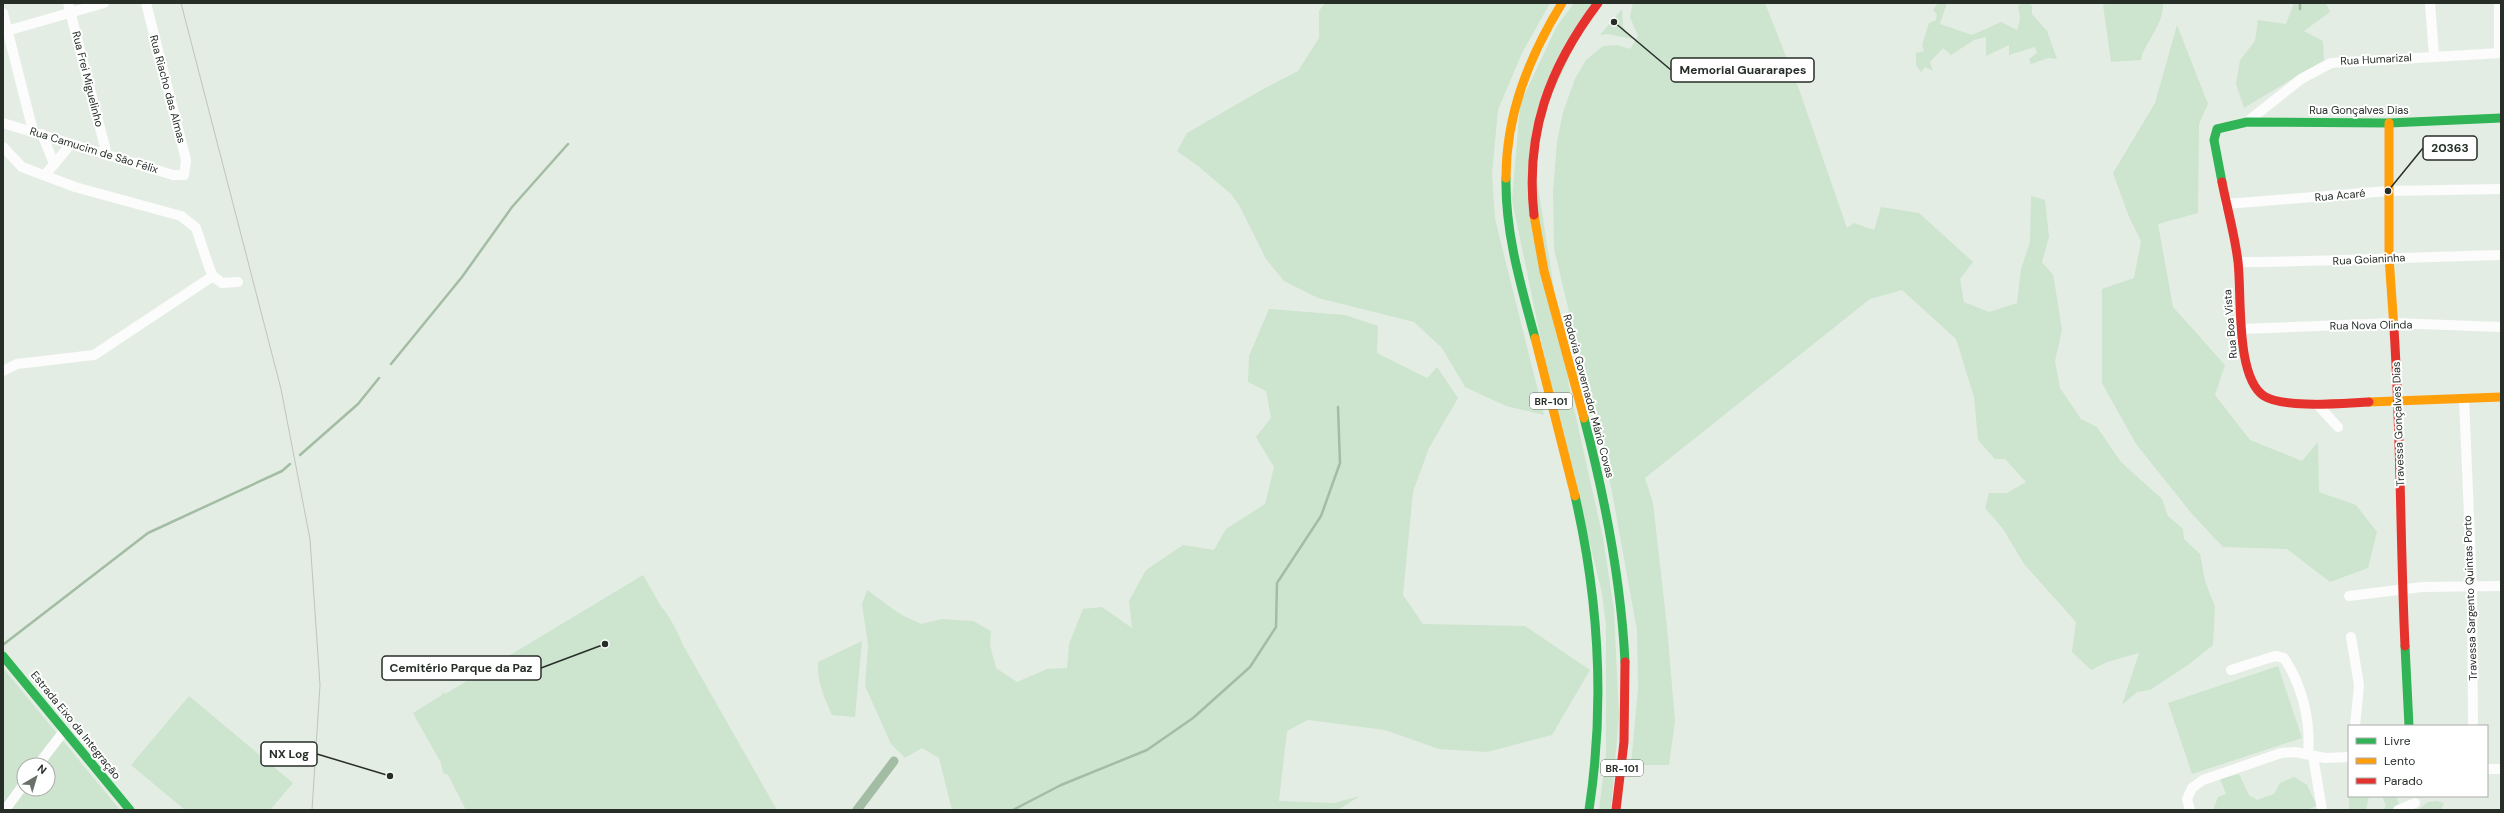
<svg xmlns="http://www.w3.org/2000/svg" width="2504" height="813" viewBox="0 0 2504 813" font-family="'DM Sans',sans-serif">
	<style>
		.green { fill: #cde4cf; fill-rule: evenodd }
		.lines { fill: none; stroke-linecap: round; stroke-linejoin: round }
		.stream { stroke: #a3bda4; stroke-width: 2.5 }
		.canal { stroke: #a3bda4; stroke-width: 9 }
		.street { stroke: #fbfcfb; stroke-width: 10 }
		.fast { stroke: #30b455; stroke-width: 9 }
		.slow { stroke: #ff9f0a; stroke-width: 9 }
		.jam { stroke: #e5322d; stroke-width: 9 }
		.tram { stroke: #c0c3c0; stroke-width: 1 }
		.labels { text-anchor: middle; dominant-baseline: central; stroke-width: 4; stroke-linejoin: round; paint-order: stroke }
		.shield { fill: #fff; stroke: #686d68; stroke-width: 1 }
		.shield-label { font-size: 10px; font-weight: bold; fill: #272e28 }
		.street-label { font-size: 11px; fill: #272e28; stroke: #fff }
		.leader { fill: none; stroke: #272e28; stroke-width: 1.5 }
		.callout-dot { fill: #272e28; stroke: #fff; stroke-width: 1.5 }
		.callout { fill: #fff; stroke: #272e28; stroke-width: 1.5 }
		.callout-label { font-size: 12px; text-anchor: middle; font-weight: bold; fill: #272e28 }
	</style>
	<rect width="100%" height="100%" fill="#e4ede4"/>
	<path class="green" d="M1325,3h225l-28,50 -24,57 -6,64 3,45 49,196 -38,-9 -41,-19 -23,-39 -28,-26 -96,-24 -34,-17 -18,-22 -27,-54 -8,-11 -33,-28 -21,-15 10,-18 78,-45 33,-17 21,-33v-27z
		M1574,3h20l-63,138 38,245 34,152 11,73 5,104 -8,95h-12l7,-56v-128l-4,-33 -55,-224 -35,-169 8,-96 37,-78z
		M1633,3h132l35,89 47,136 7,-5 20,7 7,-23 38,6 54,49 -13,17 4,23 25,10 28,-9 4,-34 9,-27 1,-46 14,4 4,37 -7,25 11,13 3,17 6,38 -7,31 5,27 21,31 16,8 24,35 41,37 6,17 15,13 1,10 16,15 5,27 10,26 -2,38 -25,20 -38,25 -13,2 -15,13 17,-52 -32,9 -16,8 -19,-18 4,-30 -52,-58 -21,-35 -18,-21 4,-15h18l19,-11 -21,-23h-10l-17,-19 -4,-43 -18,-58 -54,-49 -32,9 -225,179 8,25 14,124 8,94 -6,44h-38l7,-77 -1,-58 -26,-143 -57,-238 -1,-58 4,-49 6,-30 12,-33 11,-19 17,-14 14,-1 13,4 8,-13 -8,-19z
		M1938,3h9l-7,21 32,11 29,-13 16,8 3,-11 -2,-13 4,-3h7l3,3v8l15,17 10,28 -9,-1 -17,6 -2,-5 8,-6 -2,-6 -26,8v-10l-23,11v-19l-12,3 -23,15 -8,-7 -13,14 3,9 -8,-4 -4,5 -5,-7v-12l8,-2 -2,-6 7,-22 7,-3 1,-5 -4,-5z
		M2110,3h53c1,23 -19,39 -22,57l-30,2 -8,-57z
		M2294,3h32l4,9 -26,19 19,10 1,19 -80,48 -8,-24 4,-24 15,-19 3,-21 28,4z
		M1622,9l1,17 9,13 -24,-5 -8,1z
		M2177,25l31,79 -9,20 -1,89 -40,11 15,83 52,58 -10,30 35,45 52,21 16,-19 1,50 37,13 21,27 -9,36 -38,14 -43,-33 -64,-2 -31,-33 -56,-70 -34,-61v-94l32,-11 7,-37 -12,-24 -16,-44 42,-70z
		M1269,309l76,6 33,11 -1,27 50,25 10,-11 21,31 -29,50 -16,44 -10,103 20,29 102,2 65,44 -38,65 -65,17 -48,-3 -54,-19 -77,-10 -21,11 -8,70 55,2 26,-7 -22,14h-386l-13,-52 -17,-10 -17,10 -14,-14 -26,-58 3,-41 -6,-41 5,-14 33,24 21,10 21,-5 31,2 18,10 -1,14 6,23 21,14 30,-13 20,-1 2,-24 14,-35 19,-2 30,21 -3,-27 17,-31 37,-25 31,5 12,-21 39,-25 9,-37 -18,-30 15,-19 -5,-27 -18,-9 1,-26z
		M643,575l19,33c5,3 19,30 21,37l94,165h-311l-18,-35 -5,-2 -2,-10 -28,-50 29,-18 1,-3 2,2z
		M862,641l-7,76 -23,-2c-7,-16 -16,-36 -14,-53z
		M2278,666l24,72 -110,36 -24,-71z
		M3,668l117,142h-117zM24,765h24v24h-24z
		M189,696l104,87 -23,27h-85l-54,-45z
		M2239,774l10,21 8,5 17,-6 6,-11 14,-6 13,8 10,21 -11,4h-93l5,-13 8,-3 -6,-15z
		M2349,796h20l-3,14h-17z
		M2382,796h14l5,14h-18l3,-4z
		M2437,801l7,2 -3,7h-23l10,-8z"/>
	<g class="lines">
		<path class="stream" d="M2300,9v-6
			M391,364l71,-87 50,-70 56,-63
			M300,455l58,-51 21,-26
			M4,644l144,-111 134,-62 8,-7
			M1013,810l48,-25 86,-35 46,-32 57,-51 26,-40 1,-44 44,-67 19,-53 -2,-56"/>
		<path class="canal" d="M857,810l37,-49"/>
		<path class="street" d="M68,3l39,152
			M2430,3l4,53
			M3,13l30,118
			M3,32l101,-29
			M2499,53v-50
			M2247,122l54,-43 30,-16 170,-10
			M3,123l170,52h11l2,-15 -40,-157
			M42,134l12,30
			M3,147l19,20 53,20 106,29 15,12 13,39 4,9 9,7 16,-1
			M45,175l26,-31
			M2226,204l162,-13 113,-2
			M2238,262c87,0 175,-5 263,-7
			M2241,329l152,-6 108,4
			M3,371l14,-7 77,-9 119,-79
			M2464,399l8,188 1,139
			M2317,404l21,23
			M2349,596l73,-9 79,-1
			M2351,637l8,48 -4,41
			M2231,670l44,-14 9,2c18,27 27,63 24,95
			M2313,756l9,54
			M38,765l26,-34
			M2487,769h14
			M5,810l19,-26
			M2190,810l-3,-11 5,-11 11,-8 78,-27 14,-1 30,6 24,-1
			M2398,810l17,-7"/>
		<path class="fast" d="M1506,178c-1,55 15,108 29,160
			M2222,182l-8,-42 3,-11 30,-7 142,1 112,-5
			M1584,418c21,80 37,161 41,244
			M1575,496c24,104 30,209 14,314
			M2405,646l4,80
			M3,656l127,154"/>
		<path class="slow" d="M2389,123v134l5,72
			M1506,178c0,-64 23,-121 56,-175
			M1534,215l10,56 40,147
			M1535,338l40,158
			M2369,402l132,-5"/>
		<path class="jam" d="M2222,182c5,26 13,53 16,80 4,32 -3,115 26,134 21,13 80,7 105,6
			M1534,215c-9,-82 15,-147 64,-212
			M2394,329c7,106 6,211 11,317
			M1616,810l8,-68 1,-80"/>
		<path class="tram" d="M181,3l100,386 29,150 10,146 -8,125"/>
	</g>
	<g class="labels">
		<g class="shield">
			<rect x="1530" y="393" width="42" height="16" rx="3"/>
			<rect x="1601" y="760" width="42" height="16" rx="3"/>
		</g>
		<g class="shield-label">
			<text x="1551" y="401">BR-101</text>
			<text x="1622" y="768">BR-101</text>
		</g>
		<g class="street-label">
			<text transform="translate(2376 59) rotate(-3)">Rua Humarizal</text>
			<text transform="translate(88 79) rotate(76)">Rua Frei Miguelinho</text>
			<text transform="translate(168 89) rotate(75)">Rua Riacho das Almas</text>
			<text x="2359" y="110">Rua Gonçalves Dias</text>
			<text transform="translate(94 150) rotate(17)">Rua Camucim de São Félix</text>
			<text transform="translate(2340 195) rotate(-5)">Rua Acaré</text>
			<text transform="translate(2369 259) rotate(-3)">Rua Goianinha</text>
			<text transform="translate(2230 324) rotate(-95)">Rua Boa Vista</text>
			<text transform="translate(2371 325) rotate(-1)">Rua Nova Olinda</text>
			<text transform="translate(1589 396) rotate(75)">Rodovia Governador Mário Covas</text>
			<text transform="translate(2398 424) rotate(-92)">Travessa Gonçalves Dias</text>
			<text transform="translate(2470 598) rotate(-92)">Travessa Sargento Quintas Porto</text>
			<text transform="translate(76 725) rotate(51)">Estrada Eixo da Integração</text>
		</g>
	</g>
	<path class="leader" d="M1614 22L1671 70M2388 191L2423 148M605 644L541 668M390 776L317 754"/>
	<g class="callout-dot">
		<circle cx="1614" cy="22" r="4"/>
		<circle cx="2388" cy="191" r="4"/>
		<circle cx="605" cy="644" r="4"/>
		<circle cx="390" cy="776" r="4"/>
	</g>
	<g class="callout">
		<rect x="1671" y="58" width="143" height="24" rx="4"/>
		<rect x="2423" y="136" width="54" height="24" rx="4"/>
		<rect x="382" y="656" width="159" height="24" rx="4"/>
		<rect x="261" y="742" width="56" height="24" rx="4"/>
	</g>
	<g class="callout-label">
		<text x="1743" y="74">Memorial Guararapes</text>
		<text x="2450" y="152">20363</text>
		<text x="461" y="672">Cemitério Parque da Paz</text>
		<text x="289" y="758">NX Log</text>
	</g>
	<rect width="2504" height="813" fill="none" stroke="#272e28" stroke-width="8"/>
	<rect x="2348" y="725" width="140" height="72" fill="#ffffff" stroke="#a9aba9"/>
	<rect x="2356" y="738" width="20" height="6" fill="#30b455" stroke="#a9aba9"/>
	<text x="2384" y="745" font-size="12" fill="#272e28">Livre</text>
	<rect x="2356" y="758" width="20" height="6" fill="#ff9f0a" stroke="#a9aba9"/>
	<text x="2384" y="765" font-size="12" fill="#272e28">Lento</text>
	<rect x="2356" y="778" width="20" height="6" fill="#e5322d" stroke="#a9aba9"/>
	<text x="2384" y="785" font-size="12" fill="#272e28">Parado</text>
	<g transform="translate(36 777) rotate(38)"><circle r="19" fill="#ffffff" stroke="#a9aba9"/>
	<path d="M0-3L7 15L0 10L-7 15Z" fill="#69716a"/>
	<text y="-6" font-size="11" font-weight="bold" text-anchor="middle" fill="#272e28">N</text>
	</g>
</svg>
